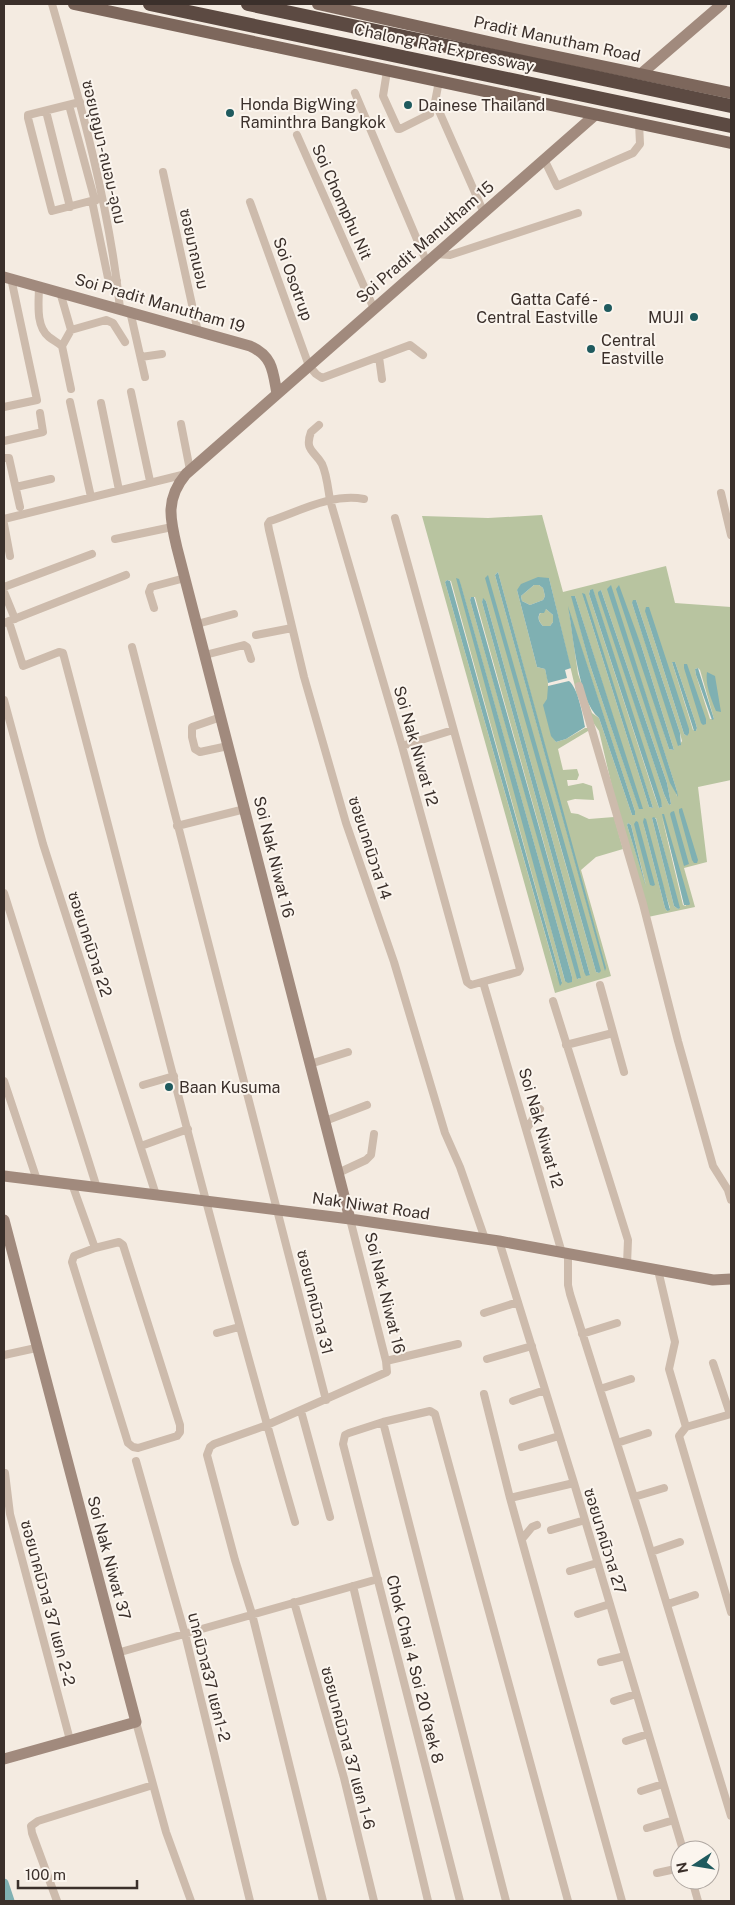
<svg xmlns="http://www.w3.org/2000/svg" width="735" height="1905" viewBox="0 0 735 1905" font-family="'Public Sans','Noto Sans Thai',sans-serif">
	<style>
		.green { fill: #b8c4a0; fill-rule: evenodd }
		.water { fill: #7fb0b2; fill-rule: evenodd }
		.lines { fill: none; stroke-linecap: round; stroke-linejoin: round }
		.canal { stroke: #7fb0b2; stroke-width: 9 }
		.street { stroke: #cdbbac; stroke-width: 8 }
		.secondary { stroke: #a18a7d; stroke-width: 11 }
		.primary { stroke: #7d675c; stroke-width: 12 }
		.highway { stroke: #5c4a42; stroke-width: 14 }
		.poi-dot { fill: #1f5a5e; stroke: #fbf5ee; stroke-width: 2 }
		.labels { text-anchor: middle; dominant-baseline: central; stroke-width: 4; stroke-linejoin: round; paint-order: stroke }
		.street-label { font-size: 16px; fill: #3b302b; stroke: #fbf5ee }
		.poi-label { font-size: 16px; fill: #3b302b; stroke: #fbf5ee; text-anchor: start }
	</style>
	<rect width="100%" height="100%" fill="#f4ebe1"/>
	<path class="green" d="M542,515l21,77 103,-26 9,37 56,4v173l-33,7 9,75 -23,6 11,39 -47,10 -30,-104 -19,-82 -11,-16 -11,-20 -28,-117 -32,12 20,77 8,2c1,5 3,10 3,15 1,16 -3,45 8,58l10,-3 19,-11h3v3l-30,18 5,21 14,-1 2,6 -2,5h-10l1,6 15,-3 9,3 2,14 -19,-1 -8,2 4,12 7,1 11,5 25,-2 9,32 -27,8 -15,13 30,106 -56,17 -133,-477 66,2zM498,572l107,397 -110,-394zM459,579l113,398 -7,4 -2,-7zM447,580l4,1 111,402 -5,-7 -112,-394zM610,585l67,206v5zM590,590h3l69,217 -3,1 -5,-14 -65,-200zM601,590l66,193 4,21 -2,1 -5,-11 -65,-200zM582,593l71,215 -4,-1zM575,596l67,213 -3,-1 -49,-143 -18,-68zM471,597h4l97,347 8,34 -2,1 -108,-379zM621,598l21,50 32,102 -5,-1zM483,599l3,2 104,374 -6,-3 -102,-370zM636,600l44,133 2,8 -3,5 -47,-143zM569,611l66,200v4h-3l-33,-97 -7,-5 -14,-39zM645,611l42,125 -3,-2zM672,662h3l20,59 2,7 -1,3 -3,-1zM698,668l2,2 14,49h-4l-14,-44 -1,-6zM543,785l56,188 -3,-1zM662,817l24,89 -3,-1zM652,818h4l23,90 -1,1 -4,-3zM643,822l27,86 -3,3 -2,-3zM628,823l3,2 15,61 -19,-61z
		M534,585h5l4,3 2,8 -2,4 -13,5 -8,-4 -1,-5z
		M546,609l7,6v7l-3,4h-7c-7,-7 -5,-13 3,-17z"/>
	<path class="water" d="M498,572l108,396 -1,3 -110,-396z
		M488,575l113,396 -2,2 -3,-1 -111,-394z
		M538,577l11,1 22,90 -6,2 2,8 -19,5 -3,-14 -8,-2 -20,-77 4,-6zM534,585h5l4,3 2,8 -2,4 -13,5 -8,-4 -1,-5zM546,609l7,6v7l-3,4h-7c-4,-4 -6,-8 -3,-13h4z
		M456,578l3,1 2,6 111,392v5l-4,1 -3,-2z
		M447,580l3,1 112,402 -2,3 -115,-404z
		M611,585l66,206 1,6 -8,-14 -63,-194z
		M619,585l23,63 32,102 -5,-1 -53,-160z
		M593,589l68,211 1,7 -3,1 -70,-214 1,-4z
		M601,590l66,193 4,21 -2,1 -5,-11 -66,-200v-2z
		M582,593l3,1 68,214 -4,-1z
		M571,596h4l68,213h-4l-49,-144z
		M471,597h3l98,347 9,34 -4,1 -107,-379z
		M483,598l3,3 104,374 -4,1 -2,-4 -102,-370z
		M633,600h3l44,133 1,12 -3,1 -46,-143z
		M568,606l67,205v4h-3l-33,-97c-21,-17 -26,-84 -31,-112z
		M646,607h3l40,122v4l-2,3 -3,-2 -39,-123z
		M672,662h3l20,59 2,7 -1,3h-2z
		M684,664h3l19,55v5l-3,1 -2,-2 -17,-55z
		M698,668l16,51 -2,1 -16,-45 -1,-6z
		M707,672l8,4 6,36 -5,-1c-5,-12 -11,-27 -9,-39z
		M569,681c9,7 14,35 16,46l-19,12 -10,3 -5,-6 -8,-31 4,-6 1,-13z
		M682,808l16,52 -1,3h-3l-2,-3 -13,-48v-3z
		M674,811l15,53 -5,2 -14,-52 1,-2z
		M662,814h2l26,90 -1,1h-5z
		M654,817l2,2 24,89 -2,1 -4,-3 -22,-88z
		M644,818l2,1 24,91 -3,1 -2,-3 -22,-86z
		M636,821l2,1 17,63 -2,1 -3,-1 -16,-61z
		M628,823l3,2 15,62 -19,-62z"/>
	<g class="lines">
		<path class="canal" d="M4,1883l6,18"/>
		<path class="street" d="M52,4c29,100 57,201 68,304
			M387,71l-4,25 15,33h2l30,-15
			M439,81l-4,21 49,111
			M355,93l72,170
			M80,102l-52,13v3l24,93 50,-13
			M69,105l26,96
			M46,111l24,96
			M297,135l77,174
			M544,159l13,27 76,-33 7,-9 -1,-21
			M163,172l35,160
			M92,201l16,77 2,2 7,1
			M250,202l59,164 7,8 6,4 88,-33 13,10
			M436,254l14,1 128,-42
			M39,286c0,15 -4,40 10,51 4,3 9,6 13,9
			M60,292l11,38 -9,16 9,43
			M130,311l15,66
			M71,330l35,-10 7,3 12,19
			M141,357l21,-3
			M379,357l3,22
			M131,392l19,89
			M70,402l21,95
			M101,403l18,87
			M4,407l33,-7 -26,-122
			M181,424l9,46
			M319,425l-8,7c-7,19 4,19 11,32 5,11 6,25 8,36l72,246 65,236 4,3 47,-13 2,-3 -125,-451
			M4,441l39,-9 -3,-19
			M4,458h5l11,49
			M16,487l35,-8
			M721,493l10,42
			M364,499c-32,-6 -64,12 -94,22l-2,3 1,6 35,147 42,146 48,139 51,171 15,34 25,72
			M4,519l182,-45
			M4,524l6,32
			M115,539l57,-12
			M4,587l88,-33
			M4,592l11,27
			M154,608l-5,-16 2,-5 34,-9
			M9,622l14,44 36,-14 4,1c77,290 148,581 232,869
			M4,623l122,-48
			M197,624l37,-10
			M256,635l36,-7
			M132,647l194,753
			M205,655l39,-10 3,2 4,12
			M579,686l64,218 35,137 35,125 15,24 3,10
			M4,700l39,144 113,351
			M221,717l-29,10v10l3,12 5,3 28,-6
			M402,746l51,-16
			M177,826l68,-17
			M4,893l93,295
			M483,982l79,271
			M600,985l24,87
			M553,1001l75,239 -1,24
			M566,1045l47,-12
			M310,1064l38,-12
			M4,1081l33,99
			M143,1085l31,-9
			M325,1121l42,-16
			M527,1128l13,-19
			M141,1146l47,-17
			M338,1173l28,-13 5,-5 3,-21
			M72,1184l23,64
			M499,1241l75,242 109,367
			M119,1242l4,3 57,180v7l-3,4 -39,12 -5,-1 -5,-4 -56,-181 2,-6 21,-8z
			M568,1254v31l2,9 74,235 87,287
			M658,1270l17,72 -6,27 17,58
			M484,1313l34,-11
			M217,1333l22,-6
			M582,1334l35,-11
			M4,1355l32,-7
			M487,1359l45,-13
			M386,1361l72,-17
			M713,1363l17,51
			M600,1389l31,-10
			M484,1394l26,104 112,403
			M513,1401l32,-11
			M301,1411l29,106
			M731,1414l-45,13 -7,9 52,176
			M383,1422l123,479
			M617,1443l31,-10
			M522,1447l37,-11
			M136,1461l49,173 65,267
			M5,1473l5,41 60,226
			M634,1497l30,-9
			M510,1498l64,-15
			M551,1530l34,-10
			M522,1539l10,-12 5,-2
			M651,1552l29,-10
			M570,1571l27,-8
			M353,1586l75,315
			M294,1602l50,176 30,123
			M668,1604l27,-9
			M578,1614l32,-10
			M117,1653l261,-74
			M601,1662l24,-6
			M614,1701l22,-7
			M136,1722l30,110 25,69
			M626,1741l22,-7
			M641,1791l22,-7
			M647,1828l27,-8
			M657,1873l23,-5
			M692,1880l6,21
			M57,1901l-25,-68 -1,-7 7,-5 115,-36
			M323,1901l-71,-287 -17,-54 -28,-105 3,-8 4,-3 53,-19 120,-53 -1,-11 -36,-142
			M460,1901l-117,-457 2,-9 4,-2 34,-11 47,-11 5,3 133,487"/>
		<path class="secondary" d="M642,73l80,-69
			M4,277l246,69c23,10 23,26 27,48
			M4,1176l346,43 149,22 214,39 18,-1
			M350,1219l-173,-671c-7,-29 -12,-49 9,-74l409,-359
			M4,1220l132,502 -132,37"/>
		<path class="primary" d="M74,4l657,139
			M318,4l197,44 216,45"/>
		<path class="highway" d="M150,4l581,122
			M248,4l483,102"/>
	</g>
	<g class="poi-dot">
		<circle cx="408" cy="105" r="5"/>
		<circle cx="230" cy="113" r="5"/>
		<circle cx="608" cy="308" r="5"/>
		<circle cx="694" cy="317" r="5"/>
		<circle cx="591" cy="349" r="5"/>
		<circle cx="169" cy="1087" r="5"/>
	</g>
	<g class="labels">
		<g class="street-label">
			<text transform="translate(557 39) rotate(12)">Pradit Manutham Road</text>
			<text transform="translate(444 48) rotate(12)">Chalong Rat Expressway</text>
			<text transform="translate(104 152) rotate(77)">ซอยบุญมา-ถนอม-อุดม</text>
			<text transform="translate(342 202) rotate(66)">Soi Chomphu Nit</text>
			<text transform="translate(425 242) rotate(-41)">Soi Pradit Manutham 15</text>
			<text transform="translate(194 249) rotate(77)">ซอยมาถนอม</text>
			<text transform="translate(293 279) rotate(70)">Soi Osotrup</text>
			<text transform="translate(160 303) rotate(16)">Soi Pradit Manutham 19</text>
			<text transform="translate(416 746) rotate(74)">Soi Nak Niwat 12</text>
			<text transform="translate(370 848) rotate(72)">ซอยนาคนิวาส 14</text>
			<text transform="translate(274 857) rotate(76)">Soi Nak Niwat 16</text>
			<text transform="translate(90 944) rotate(72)">ซอยนาคนิวาส 22</text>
			<text transform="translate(541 1128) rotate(74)">Soi Nak Niwat 12</text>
			<text transform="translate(371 1206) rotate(8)">Nak Niwat Road</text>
			<text transform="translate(385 1293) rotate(76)">Soi Nak Niwat 16</text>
			<text transform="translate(315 1302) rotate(76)">ซอยนาคนิวาส 31</text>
			<text transform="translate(605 1541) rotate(73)">ซอยนาคนิวาส 27</text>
			<text transform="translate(109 1558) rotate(75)">Soi Nak Niwat 37</text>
			<text transform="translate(48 1603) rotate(75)">ซอยนาคนิวาส 37 แยก 2-2</text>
			<text transform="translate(415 1669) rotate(76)">Chok Chai 4 Soi 20 Yaek 8</text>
			<text transform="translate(209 1677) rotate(76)">นาคนิวาส37 แยก1-2</text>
			<text transform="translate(348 1748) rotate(75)">ซอยนาคนิวาส 37 แยก 1-6</text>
		</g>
		<g class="poi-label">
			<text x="240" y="104">Honda BigWing<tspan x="240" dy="18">Raminthra Bangkok</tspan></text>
			<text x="418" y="105">Dainese Thailand</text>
			<text x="598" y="299" text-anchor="end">Gatta Café -<tspan x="598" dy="18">Central Eastville</tspan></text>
			<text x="684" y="317" text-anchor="end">MUJI</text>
			<text x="601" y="340">Central<tspan x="601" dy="18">Eastville</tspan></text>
			<text x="179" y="1087">Baan Kusuma</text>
		</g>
	</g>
	<rect width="735" height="1905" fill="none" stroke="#3b302b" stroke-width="10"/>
	<g transform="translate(695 1865) rotate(258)"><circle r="24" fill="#fbf5ee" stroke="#aea6a0"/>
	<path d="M0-4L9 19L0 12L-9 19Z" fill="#1f5a5e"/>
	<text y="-8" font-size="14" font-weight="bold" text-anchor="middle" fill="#3b302b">N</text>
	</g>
	<path d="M18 1880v8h119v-8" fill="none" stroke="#3b302b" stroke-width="2.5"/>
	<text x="25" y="1880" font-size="15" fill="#3b302b" stroke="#fbf5ee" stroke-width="4" paint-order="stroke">100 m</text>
</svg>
